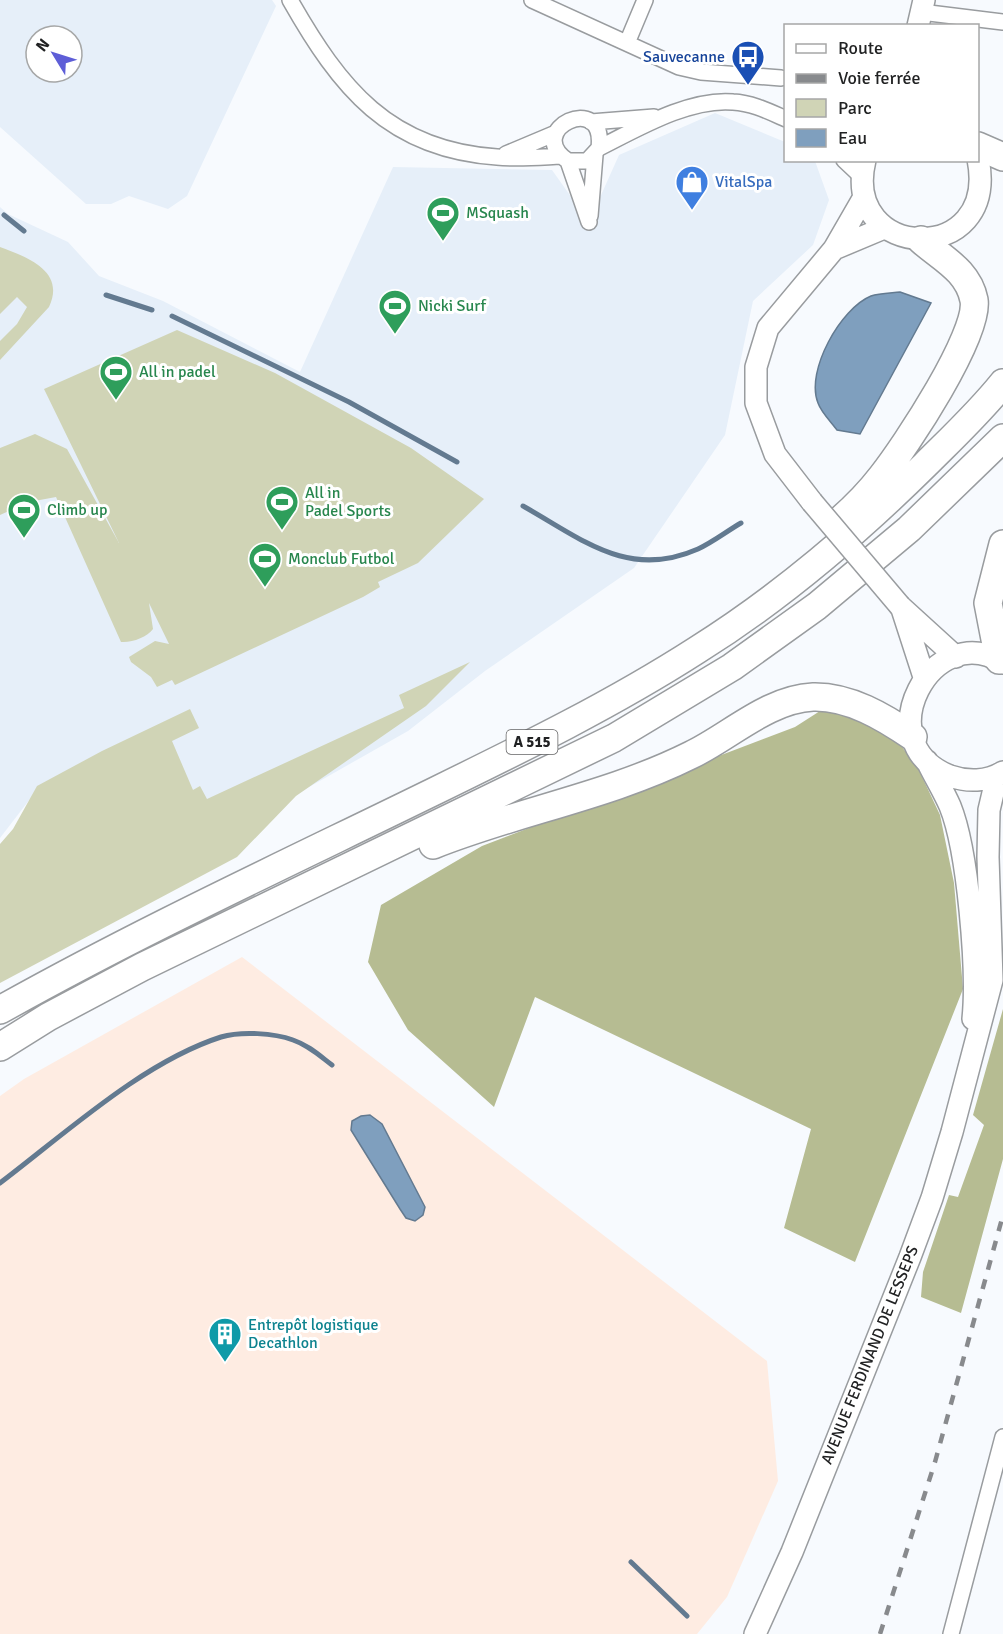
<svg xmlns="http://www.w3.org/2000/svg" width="1003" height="1634" viewBox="0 0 1003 1634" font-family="Signika,sans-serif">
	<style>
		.built { fill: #e6eff9; fill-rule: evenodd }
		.industrial { fill: #feece2 }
		.green { fill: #d0d4b6 }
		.forest { fill: #b6bc92 }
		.water { fill: #7f9fbe; stroke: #637a90; stroke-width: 1.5 }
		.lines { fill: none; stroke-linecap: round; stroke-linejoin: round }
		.stream { stroke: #637a90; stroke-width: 5 }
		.street-casing { stroke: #999c9f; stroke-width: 18 }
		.secondary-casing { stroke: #999c9f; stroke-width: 24 }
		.highway-casing { stroke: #999c9f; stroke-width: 30 }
		.street { stroke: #fff; stroke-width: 15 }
		.secondary { stroke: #fff; stroke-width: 21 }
		.highway { stroke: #fff; stroke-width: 27 }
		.rail { stroke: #888a8d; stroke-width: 4.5; stroke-dasharray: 10 10; stroke-linecap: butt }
		.secondary-bridge-casing { stroke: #999c9f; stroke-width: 24; stroke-linecap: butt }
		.secondary-bridge { stroke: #fff; stroke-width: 21 }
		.labels { text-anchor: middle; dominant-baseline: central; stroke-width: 6; stroke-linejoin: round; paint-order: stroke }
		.shield { fill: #fff; stroke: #646465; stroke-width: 1.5 }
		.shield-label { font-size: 15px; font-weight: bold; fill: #212223 }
		.transit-label { font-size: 16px; fill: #164399; stroke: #fff; text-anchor: end }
		.shop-label { font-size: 16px; fill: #366cbe; stroke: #fff; text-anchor: start }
		.leisure-label { font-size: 16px; fill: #27864d; stroke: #fff; text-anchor: start }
		.culture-label { font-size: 16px; fill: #0d838f; stroke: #fff; text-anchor: start }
		.street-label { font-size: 16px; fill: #212223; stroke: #fff }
	</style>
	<rect width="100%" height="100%" fill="#f7fafe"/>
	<path class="built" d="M0,0h272l4,6 -89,190 -19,13 -39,-13 -18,8h-25l-86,-77zM36,36h36v36h-36z
		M715,113l70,29 1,18 29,1 14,39 -16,45 -60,56 -28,134 -91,133 -149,103 -77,60 -265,150 -113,-82 -30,39v-631l8,7 60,28 31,34 64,25 137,71 93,-205 159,3 37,52 30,-67z"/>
	<path class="industrial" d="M242,957l525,404 11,120 -51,116 -30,37h-697v-538l24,-17z"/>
	<path class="green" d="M0,247c27,10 66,24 49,60l-49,53v-19l17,-17 10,-17 -10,-10 -17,17z
		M177,330l98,43 136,75 73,51 -66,64 -40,19 2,5 -17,10 -188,88 -3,-5 -15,7 -6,-10 -20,-15 -2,-5 26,-16 14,3 -20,-41 4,26c-6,8 -21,14 -32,13l-65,-145 -27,5 -29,13v-67l35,-14 32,15 52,94 -75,-154z
		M470,662l-44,44 -130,90 -59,61 -237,126v-139l13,-15 24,-43 65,-35 88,-42 9,19 -27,13 21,49 7,-4 7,13 197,-91 -5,-13z"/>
	<path class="forest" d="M820,711l43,6 27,14 28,37 22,47 14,68 9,106 -108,273 -71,-34 27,-99 -276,-132 -41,110 -86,-77 -40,-68 13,-57 101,-59 313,-119z
		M1003,1009v150l-42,154 -40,-16 2,-25 26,-77 9,2 26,-72 -11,-10z"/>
	<path class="water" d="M900,292l31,11 -71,131 -23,-4c-6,-8 -16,-18 -19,-27 -13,-32 23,-95 53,-107 8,-3 20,-3 29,-4z
		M370,1115l12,9 43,83 -2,8 -8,6 -9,-3 -6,-9 -49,-79 1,-9 9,-5z"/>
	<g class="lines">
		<path class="stream" d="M4,215l20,16
			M106,295l46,15
			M172,316l177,86 108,60
			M523,506c59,33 105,74 175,43 15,-7 29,-18 43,-26
			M0,1183c66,-50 143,-121 221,-146 20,-6 53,-4 72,3 15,5 27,16 39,25
			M631,1562l56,54"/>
		<g class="street-casing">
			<path id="street" d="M290,0c50,88 99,150 207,157 21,2 43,0 64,-1
				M532,0l147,67 22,5 80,6
				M921,12l82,10
				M627,43l18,-43
				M591,122l63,-5
				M599,148c38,-19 90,-50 134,-46 19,1 35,9 53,17
				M506,154l50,-21
				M844,160l17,16
				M568,161h19l12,-13c7,-58 -77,-18 -31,13l21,61
				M590,216l5,-61
				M951,1634l52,-197"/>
		</g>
		<g class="secondary-casing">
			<path id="secondary" d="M918,26l6,-26
				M865,160c-25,102 135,108 113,-1
				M834,249l50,-21
				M812,502l-37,-48 -19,-51v-36l12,-39 66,-79 30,-52
				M900,606l56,51
				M902,609l22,68
				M1003,663c-70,-46 -138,80 -53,113 17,6 37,6 53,-4
				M927,761c7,15 16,29 23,45 18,44 28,165 23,213
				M755,1634l37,-82 118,-295 22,-59 20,-66 40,-152 -4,-123 1,-47 8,-34"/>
		</g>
		<g class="highway-casing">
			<path id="highway" d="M978,146l25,11
				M838,522c16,-14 31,-29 44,-46 23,-29 98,-142 92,-176 -6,-30 -33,-42 -53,-60
				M999,660l-11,-57 15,-59
				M433,845c85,-34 176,-49 258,-90 38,-18 77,-56 122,-58 36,-1 71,20 100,40
				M0,1010c141,-79 288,-147 433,-218 90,-44 180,-88 264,-142 83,-52 158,-116 228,-185 26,-26 54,-52 78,-82
				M0,1047l48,-30 94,-50 472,-229 118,-71 85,-61 92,-77 94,-91"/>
		</g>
		<use href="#street" class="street"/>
		<use href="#secondary" class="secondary"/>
		<use href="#highway" class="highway"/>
		<path class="rail" d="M880,1634l55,-172 68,-247"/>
		<g class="secondary-bridge-casing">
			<path id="secondary-bridge" d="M812,502l88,104"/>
		</g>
		<use href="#secondary-bridge" class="secondary-bridge"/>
	</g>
	<defs>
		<g id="bus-pin" transform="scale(1.725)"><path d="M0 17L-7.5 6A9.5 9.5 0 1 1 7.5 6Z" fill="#1a4fb4" stroke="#fff"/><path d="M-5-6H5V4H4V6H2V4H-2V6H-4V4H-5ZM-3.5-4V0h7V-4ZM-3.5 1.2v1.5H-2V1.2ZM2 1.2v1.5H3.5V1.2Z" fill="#fff"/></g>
		<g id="shop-pin" transform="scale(1.725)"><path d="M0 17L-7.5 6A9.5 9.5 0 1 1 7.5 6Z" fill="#3f7fe0" stroke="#fff"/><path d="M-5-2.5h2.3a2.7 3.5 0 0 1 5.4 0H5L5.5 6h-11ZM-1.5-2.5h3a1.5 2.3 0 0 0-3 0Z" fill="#fff"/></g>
		<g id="stadium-pin" transform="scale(1.725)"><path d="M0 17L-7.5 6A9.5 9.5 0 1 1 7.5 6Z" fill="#2e9e5b" stroke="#fff"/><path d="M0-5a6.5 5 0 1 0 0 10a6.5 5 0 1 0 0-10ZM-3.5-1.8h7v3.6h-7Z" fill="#fff"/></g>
		<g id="building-pin" transform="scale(1.725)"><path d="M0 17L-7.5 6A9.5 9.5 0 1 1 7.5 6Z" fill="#0f9aa8" stroke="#fff"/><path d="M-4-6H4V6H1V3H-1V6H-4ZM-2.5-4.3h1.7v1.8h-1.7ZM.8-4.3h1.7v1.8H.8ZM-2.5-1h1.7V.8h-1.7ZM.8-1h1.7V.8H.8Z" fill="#fff"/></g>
	</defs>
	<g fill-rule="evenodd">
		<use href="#bus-pin" x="748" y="57"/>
		<use href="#shop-pin" x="692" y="182"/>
		<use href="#stadium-pin" x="443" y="213"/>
		<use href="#stadium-pin" x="395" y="306"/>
		<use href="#stadium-pin" x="116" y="372"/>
		<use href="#stadium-pin" x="282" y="502"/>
		<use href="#stadium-pin" x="24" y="510"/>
		<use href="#stadium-pin" x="265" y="559"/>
		<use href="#building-pin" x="225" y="1334"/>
	</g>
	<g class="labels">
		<rect class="shield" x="506.5" y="730" width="51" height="24" rx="4.5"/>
		<g class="shield-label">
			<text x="532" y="742">A 515</text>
		</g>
		<g class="transit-label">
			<text x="725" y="57">Sauvecanne</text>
		</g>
		<g class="shop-label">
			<text x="715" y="182">VitalSpa</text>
		</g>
		<g class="leisure-label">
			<text x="466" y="213">MSquash</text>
			<text x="418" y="306">Nicki Surf</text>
			<text x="139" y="372">All in padel</text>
			<text x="305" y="493">All in<tspan x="305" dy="18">Padel Sports</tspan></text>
			<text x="47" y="510">Climb up</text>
			<text x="288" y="559">Monclub Futbol</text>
		</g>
		<g class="culture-label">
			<text x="248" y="1325">Entrepôt logistique<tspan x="248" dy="18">Decathlon</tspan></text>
		</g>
		<g class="street-label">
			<text transform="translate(870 1355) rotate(-68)">AVENUE FERDINAND DE LESSEPS</text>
		</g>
	</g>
	<rect x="784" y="24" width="195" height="138" fill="#ffffff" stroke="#a6a7a7" stroke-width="1.5"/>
	<rect x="796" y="44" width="30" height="9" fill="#ffffff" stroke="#a6a7a7" stroke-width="1.5"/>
	<text x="838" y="54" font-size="18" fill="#212223">Route</text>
	<rect x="796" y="74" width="30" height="9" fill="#888a8d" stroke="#a6a7a7" stroke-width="1.5"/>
	<text x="838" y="84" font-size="18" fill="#212223">Voie ferrée</text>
	<rect x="796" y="99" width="30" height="18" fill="#d0d4b6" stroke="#a6a7a7" stroke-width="1.5"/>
	<text x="838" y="114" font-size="18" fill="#212223">Parc</text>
	<rect x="796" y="129" width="30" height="18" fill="#7f9fbe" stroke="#a6a7a7" stroke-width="1.5"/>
	<text x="838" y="144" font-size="18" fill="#212223">Eau</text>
	<g transform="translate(54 54) rotate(308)"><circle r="28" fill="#ffffff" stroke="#a6a7a7" stroke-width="1.5"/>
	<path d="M0-4.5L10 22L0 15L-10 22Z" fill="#5e5ed7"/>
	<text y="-9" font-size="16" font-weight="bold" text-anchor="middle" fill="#212223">N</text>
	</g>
</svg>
